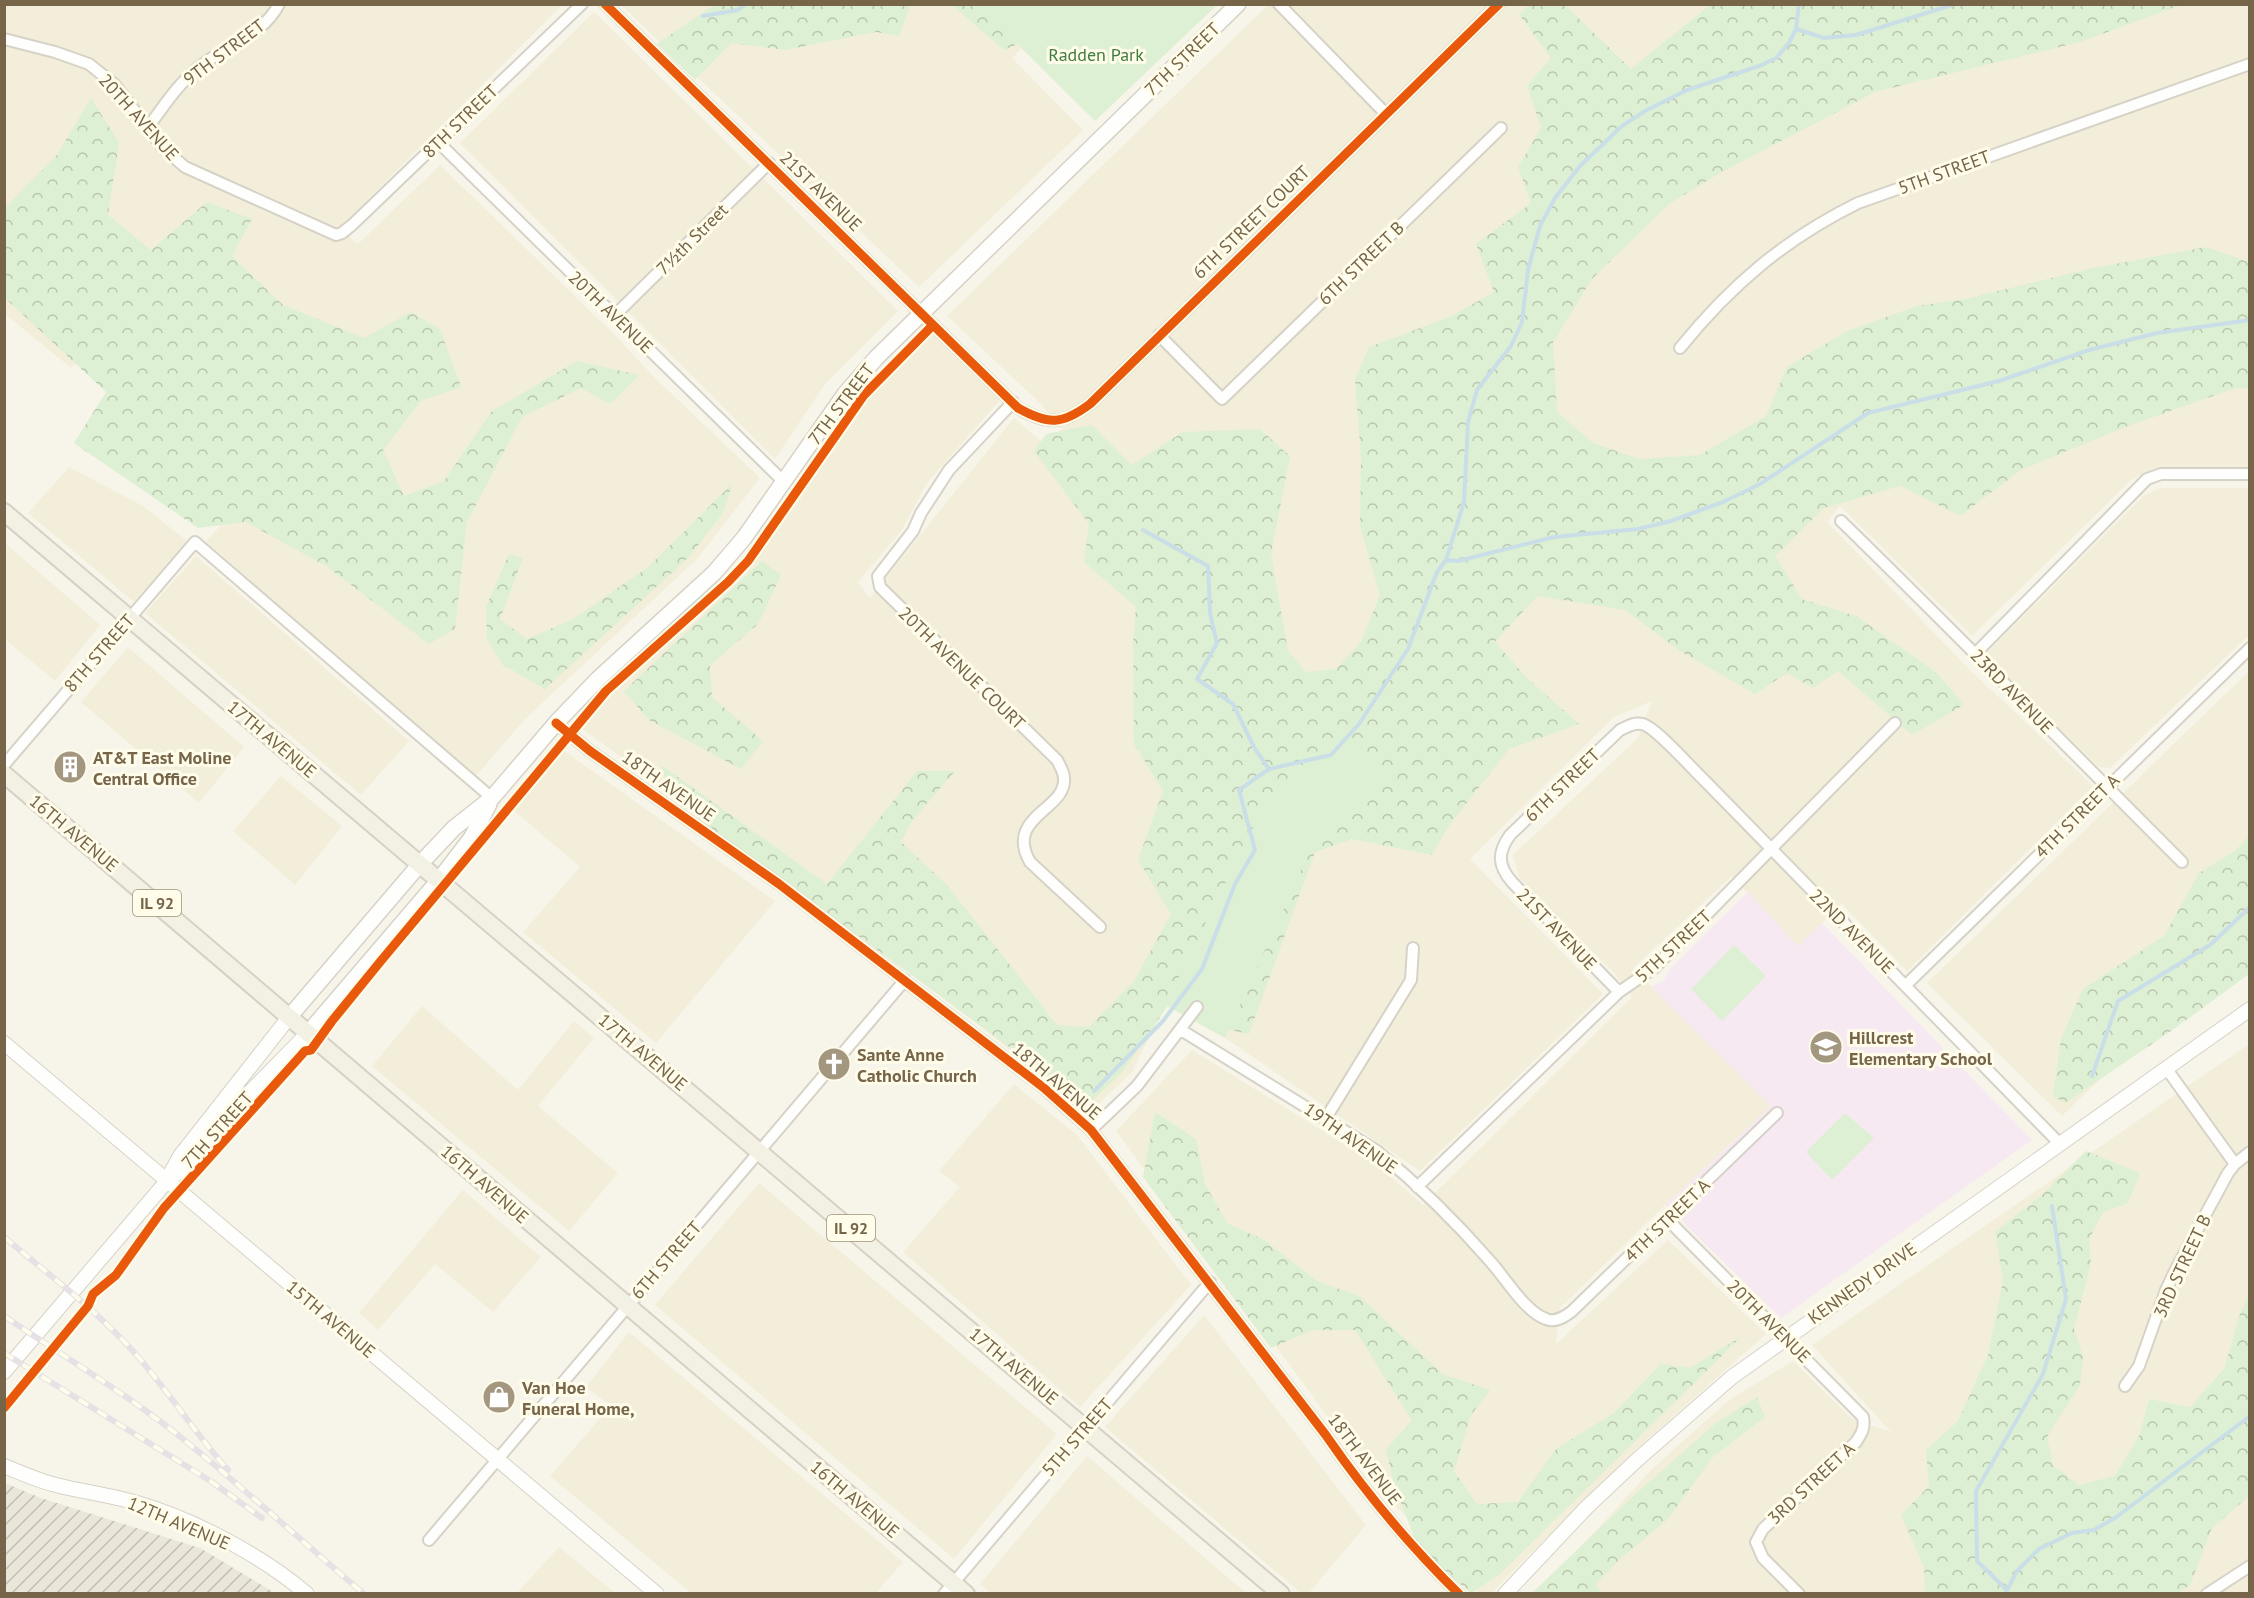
<svg xmlns="http://www.w3.org/2000/svg" width="2254" height="1598" viewBox="0 0 2254 1598" font-family="'PT Sans',sans-serif">
	<style>
		.residential { fill: #f3eed9 }
		.industrial { fill: url(#industrial-furrows) }
		.education { fill: #f7e9f2 }
		.forest { fill: url(#forest-crowns) }
		.green { fill: #ddf0d3 }
		.lines { fill: none; stroke-linecap: round; stroke-linejoin: round }
		.stream { stroke: #cadee8; stroke-width: 4 }
		.minor-casing { stroke: #d6d2c8; stroke-width: 14 }
		.tertiary-casing { stroke: #d6d2c8; stroke-width: 16 }
		.secondary-casing { stroke: #d7d2c7; stroke-width: 18 }
		.primary-casing { stroke: #d6d0c5; stroke-width: 20 }
		.minor { stroke: #fefefc; stroke-width: 10 }
		.tertiary { stroke: #fefefc; stroke-width: 14 }
		.secondary { stroke: #fefefc; stroke-width: 15 }
		.primary { stroke: #f3f1e4; stroke-width: 16 }
		.rail-casing { stroke: #e5e1e5; stroke-width: 6 }
		.rail { stroke: #fffcea; stroke-width: 4; stroke-dasharray: 11; stroke-linecap: butt }
		.cycleway-casing { stroke: #fffcea; stroke-width: 13 }
		.cycleway { stroke: #e8590c; stroke-width: 9 }
		.labels { text-anchor: middle; dominant-baseline: central; stroke-width: 6; stroke-linejoin: round; paint-order: stroke }
		.shield { fill: #fffcea; stroke: #9f9279; stroke-width: 1.5 }
		.shield-label { font-size: 16px; font-weight: bold; fill: #766548 }
		.street-label { font-size: 18px; fill: #766548; stroke: #fffcea }
		.park-label { font-size: 18px; fill: #427d40; stroke: #fffcea }
		.poi-label { font-size: 18px; font-weight: bold; fill: #766548; stroke: #fffcea; text-anchor: start }
	</style>
	<defs>
		<pattern id="industrial-furrows" width="10" height="10" patternUnits="userSpaceOnUse" patternTransform="scale(1.5)"><rect width="10" height="10" fill="#eae6da"/><path d="M-1 1l2-2M0 10L10 0M9 11l2-2" fill="none" stroke="#c2beb3"/></pattern>
		<pattern id="forest-crowns" width="20" height="18" patternUnits="userSpaceOnUse" patternTransform="scale(1.5)"><rect width="20" height="18" fill="#ddf0d3"/><path d="M2 6a3 3 0 1 1 6 0M12 15a3 3 0 1 1 6 0" fill="none" stroke="#b8c6ad"/></pattern>
	</defs>
	<rect width="100%" height="100%" fill="#f7f5e9"/>
	<path class="residential" d="M4,5h558l-223,223 19,16 82,-79 174,169 41,44 105,100 -63,81 -172,160 -50,58 -269,-236 48,-51 -67,-238 -116,116 -66,-54z
		M621,5h357l44,43 -10,10 71,72 -164,157z
		M1268,5h981v462l-95,1 -23,12 -159,156 -132,-130 -13,16 142,147 124,117 -186,185 -65,-67 -44,43 -66,-71 -99,92 138,138 -106,99 -105,103 -4,36 112,-104 98,94 -132,117 -143,142h-12l-90,-94 -273,-368 76,-81 184,114 47,41 209,-208 -17,-23 -96,-97 -6,-22 125,-117 14,-37 -38,16 -144,142 133,135 -183,177 -195,-133 84,-185 -144,152 -33,67 -43,41 -279,-222 -231,-164 39,-41 78,-66 58,-61 121,-172 54,-56 71,69 -73,83 -25,47 -44,52 12,16 144,-180 33,28 14,-17 -21,-26 -93,-87z
		M594,12l304,299 -73,73 -50,75 -315,-316z
		M69,467l74,39 44,35 -53,61 -106,-89z
		M2160,488h89v147l-139,133 -11,-1 -114,-112 158,-159z
		M4,542l96,83 -45,56 -50,-42z
		M196,556l213,185 -48,54 -216,-182z
		M128,647l116,100 -45,56 -118,-101z
		M2249,671v264l-187,181 -135,-133z
		M563,750l212,151 -119,142 -133,-111 57,-65 -67,-57z
		M281,776l61,50 -47,59 -62,-54z
		M422,1006l96,84 56,-69 20,17 -56,68 80,67 -49,58 -197,-165z
		M2249,1044v549l-711,1 114,-125 77,-69 64,-39 59,58 39,13 -79,-87z
		M1014,1084l64,52 113,149 -111,122 -177,-155 57,-65 -21,-16z
		M759,1183l298,251 -103,125 -299,-254z
		M463,1190l78,67 -48,55 -58,-48 -57,66 -19,-17z
		M1204,1315l162,210 -57,68h-8l-196,-166z
		M629,1332l274,230 -27,31h-185l-141,-117 61,-70 -25,-19z
		M1087,1456l159,137 -255,1 -11,-10z
		M559,1547l56,46h-98z"/>
	<path class="industrial" d="M5,1483l36,15 159,50 75,45h-270z"/>
	<path class="education" d="M1748,892l50,54 24,-23 210,217 -251,178 -116,-113 106,-99 -120,-119 12,-6 7,-12z"/>
	<path class="forest" d="M714,5v-1l200,1 -4,1 -11,30 -23,-4 -91,18 -54,-7 -36,37 -38,-36z
		M952,5h55l30,30 -33,15z
		M1529,5h36l66,64 79,-64h471l-101,37 -205,50 -155,81 -51,31 -77,75 -39,63 4,70 36,31 46,16 61,-4 66,-39 21,-49 60,-36 70,-25 48,-7 123,-30 118,-22 43,15v126h-13l-111,39 -104,43 -61,46 -60,-30 -76,22 -49,48 27,43 54,17 81,57 27,32 -52,30 -74,-64 -25,17 -26,-15 -32,21 -75,-43 -55,-41 -88,-14 -42,46 32,36 52,46 -70,25 -61,78 -16,28 -80,-16 -37,13 -66,182 -29,-6 -34,-49 -62,91 -36,35 -417,-307 -10,-33 166,119 90,-113h38l-43,50 -11,21 46,43 110,140 32,2 45,-46 37,-67 -33,-54 25,-69 -29,-47 -1,-99 3,-38 -52,-45 5,-38 -55,-73 12,-17 46,-9 40,40 51,-33 77,-3 30,27 -19,98 17,97 18,21 30,-3 25,-27 19,-47 -20,-69 1,-69 -6,-78 14,-32 83,-31 42,-24 -18,-48 55,-41 -13,-36 23,-39 -14,-42 24,-28 -32,-44z
		M91,98l28,45 -11,72 43,35 56,-48 45,17 -20,37 51,49 81,33 47,-26 29,17 21,58 -40,14 -38,49 21,46 40,-15 48,-70 85,-50 62,14 -29,29 -29,-16 -59,29 -55,105 -12,107 -26,15 -103,-78 -80,-44 -48,6 -124,-85 32,-51 -101,-94v-90l52,-53z
		M732,484l-9,29 -35,45 -143,131 -42,-24 -16,-26 -1,-32 23,-53 14,4 -23,61 27,20 46,-20 74,-51z
		M762,561l19,14 -23,49 -48,41 2,32 51,44 -22,28 -92,-49 -25,-29z
		M2249,836v138l-75,55 -109,74 -12,-7 8,-57 22,-50 81,-53 35,-63 36,-22z
		M1155,1112l41,27 9,45 22,39 39,18 51,40 42,15 84,78 47,16 -19,25 -17,56 23,33 41,-2 37,-52 60,-38 46,-48 29,4 52,-32 -242,238 -29,19 -52,-44 -25,-64 -8,-36 26,-28 -57,-91h-42l-42,18 -128,-171z
		M2086,1151l54,22 -12,30 -25,9 -14,27 2,24 -17,66 9,28 -3,28 -33,52 6,28 26,20 36,-9 25,-42 9,-35 41,8 34,-38 16,-55 9,-19v201l-37,32 -22,57 -12,8h-253l-1,-26 -23,-52 28,-29 -3,-36 32,-29 30,-66 15,-74 -8,-49 48,-38z
		M1757,1397l8,20 -52,40 -46,63 -47,39 -24,25 5,9h-69l98,-94 86,-76z"/>
	<path class="green" d="M978,5h239l-122,116z
		M1343,730l45,45 -79,78 -84,185 -60,-33 91,-184z
		M1734,945l32,31 -44,45 -31,-32z
		M1845,1113l29,25 -42,42 -26,-28z"/>
	<g class="lines">
		<path class="stream" d="M703,16l35,-6 8,-6
			M1796,29l28,9 32,-3 99,-31
			M1143,530l65,36 2,47 7,30 -20,36 36,25 22,45 14,20
			M1446,560l12,1 96,-24 84,-8 33,-8 52,-19 37,-18 108,-71 131,-32 90,-31 68,-17 93,-13
			M2092,1076l26,-75 92,-56 40,-38
			M1094,1091l69,-70 39,-52 33,-85 20,-34 -16,-60 30,-21 62,-14 28,-31 49,-75 29,-77 9,-12 18,-58 4,-80 9,-32 34,-44 11,-24 6,-52 12,-44 15,-28 25,-32 42,-40 23,-15 42,-21 75,-25 14,-7 13,-15 7,-14 3,-25
			M2007,1590l-30,-29 -1,-70 67,-117 23,-75 -14,-93
			M2005,1594l12,-23 22,-22 33,-16 22,-3 21,-12 135,-102"/>
		<g class="minor-casing">
			<path id="minor" d="M605,4l413,404c30,17 44,17 72,-4l409,-400
				M1279,4l107,110
				M4,39l51,13 34,12 26,21 48,63 22,19 151,68 6,-2 10,-8 230,-221
				M147,129c16,-22 30,-44 51,-61 26,-22 65,-32 81,-64
				M438,142l346,340
				M615,315l154,-152
				M1159,335l63,64 279,-271
				M1680,348c51,-63 105,-109 178,-145l392,-139
				M1013,402l-64,68 -28,43 -8,18 -35,45 2,11 4,4 173,169c3,6 7,12 7,18 3,32 -60,38 -34,84l70,65
				M1841,521c115,112 227,227 341,341
				M1976,653l171,-174 14,-5h89
				M556,723l34,28 189,133 265,204 47,42 234,304c40,58 84,111 134,160
				M4,765l191,-223 297,256
				M1906,985l344,-337
				M1619,992l-107,-110c-14,-16 -15,-29 -2,-47l110,-105c7,-3 13,-8 22,-6 13,2 51,46 63,57l354,362
				M1181,1030l196,121c39,32 79,71 112,109 16,17 35,51 57,59 9,4 18,-2 25,-7l206,-199
				M2166,1068l69,96
				M1326,1118l85,-138 2,-32
				M1091,1130l46,-44 60,-79
				M1417,1187l202,-195 35,-24 241,-245
				M1668,1220l195,197c2,11 -1,16 -7,25l-93,87 -7,13 7,16 36,36
				M2125,1386l14,-20 27,-76 10,-21 52,-96 7,-9 15,-12
				M429,1540l476,-560
				M944,1594l266,-312
				M2207,1594l43,-28"/>
		</g>
		<g class="tertiary-casing">
			<path id="tertiary" d="M4,1043l653,551
				M169,1176l11,-20 110,-140
				M4,1372l163,-191 22,-17 62,-73 58,-59
				M4,1466c17,7 35,15 52,19 27,7 55,10 81,18 58,17 124,52 170,91
				M1505,1594l81,-86 52,-49 94,-82 518,-368"/>
		</g>
		<g class="secondary-casing">
			<path id="secondary" d="M290,1016l130,-152 34,-36 38,-30 64,-75 42,-44 116,-106 30,-35 101,-144 31,-36 362,-354
				M309,1032l130,-152 33,-43 17,-33"/>
		</g>
		<g class="primary-casing">
			<path id="primary" d="M4,512l1277,1082
				M4,774l962,820"/>
		</g>
		<use href="#minor" class="minor"/>
		<use href="#tertiary" class="tertiary"/>
		<use href="#secondary" class="secondary"/>
		<use href="#primary" class="primary"/>
		<g class="rail-casing">
			<path id="rail" d="M4,1237c44,37 90,71 129,114 34,38 61,81 95,119
				M4,1316c62,42 126,80 184,127 60,49 117,101 176,151
				M4,1353l208,129 50,36"/>
		</g>
		<use href="#rail" class="rail"/>
		<g class="cycleway-casing">
			<path id="cycleway" d="M605,4l413,404c30,17 44,17 72,-4l409,-400
				M556,723l34,28 189,133 265,204 47,42 234,304c40,58 84,111 134,160
				M4,1408l84,-102 5,-12 23,-19 48,-67 141,-157 6,-1 21,-29 48,-59 226,-271 122,-109 20,-21 116,-166 69,-70"/>
		</g>
		<use href="#cycleway" class="cycleway"/>
	</g>
	<defs>
		<g id="building-disc" transform="scale(1.725)"><circle r="9.5" fill="#a39780" stroke="#fffcea"/><path d="M-4-6H4V6H1V3H-1V6H-4ZM-2.5-4.3h1.7v1.8h-1.7ZM.8-4.3h1.7v1.8H.8ZM-2.5-1h1.7V.8h-1.7ZM.8-1h1.7V.8H.8Z" fill="#fff"/></g>
		<g id="school-disc" transform="scale(1.725)"><circle r="9.5" fill="#a39780" stroke="#fffcea"/><path d="M0-5L7-2L0 1L-7-2ZM-4 1L0 2.5L4 1V4Q0 6-4 4Z" fill="#fff"/></g>
		<g id="church-disc" transform="scale(1.725)"><circle r="9.5" fill="#a39780" stroke="#fffcea"/><path d="M-1.2-6h2.4v3.5h3.3v2.4h-3.3V6h-2.4V-.1h-3.3v-2.4h3.3Z" fill="#fff"/></g>
		<g id="shop-disc" transform="scale(1.725)"><circle r="9.5" fill="#a39780" stroke="#fffcea"/><path d="M-5-2.5h2.3a2.7 3.5 0 0 1 5.4 0H5L5.5 6h-11ZM-1.5-2.5h3a1.5 2.3 0 0 0-3 0Z" fill="#fff"/></g>
	</defs>
	<g fill-rule="evenodd">
		<use href="#building-disc" x="70" y="767"/>
		<use href="#school-disc" x="1826" y="1047"/>
		<use href="#church-disc" x="834" y="1064"/>
		<use href="#shop-disc" x="499" y="1397"/>
	</g>
	<g class="labels">
		<g class="shield">
			<rect x="133" y="890" width="48" height="26" rx="4.5"/>
			<rect x="827" y="1215" width="48" height="26" rx="4.5"/>
		</g>
		<g class="shield-label">
			<text x="157" y="903">IL 92</text>
			<text x="851" y="1228">IL 92</text>
		</g>
		<g class="street-label">
			<text transform="translate(224 52) rotate(-37)">9TH STREET</text>
			<text transform="translate(1182 59) rotate(-44)">7TH STREET</text>
			<text transform="translate(139 117) rotate(48)">20TH AVENUE</text>
			<text transform="translate(460 121) rotate(-44)">8TH STREET</text>
			<text transform="translate(1944 172) rotate(-20)">5TH STREET</text>
			<text transform="translate(821 191) rotate(44)">21ST AVENUE</text>
			<text transform="translate(1251 222) rotate(-44)">6TH STREET COURT</text>
			<text transform="translate(692 239) rotate(-45)">7½th Street</text>
			<text transform="translate(1361 263) rotate(-44)">6TH STREET B</text>
			<text transform="translate(611 312) rotate(44)">20TH AVENUE</text>
			<text transform="translate(841 404) rotate(-53)">7TH STREET</text>
			<text transform="translate(99 653) rotate(-49)">8TH STREET</text>
			<text transform="translate(962 668) rotate(44)">20TH AVENUE COURT</text>
			<text transform="translate(2012 691) rotate(46)">23RD AVENUE</text>
			<text transform="translate(272 739) rotate(40)">17TH AVENUE</text>
			<text transform="translate(1562 785) rotate(-44)">6TH STREET</text>
			<text transform="translate(669 786) rotate(35)">18TH AVENUE</text>
			<text transform="translate(2077 816) rotate(-45)">4TH STREET A</text>
			<text transform="translate(74 833) rotate(40)">16TH AVENUE</text>
			<text transform="translate(1557 929) rotate(46)">21ST AVENUE</text>
			<text transform="translate(1852 931) rotate(45)">22ND AVENUE</text>
			<text transform="translate(1673 946) rotate(-43)">5TH STREET</text>
			<text transform="translate(643 1052) rotate(40)">17TH AVENUE</text>
			<text transform="translate(1057 1081) rotate(40)">18TH AVENUE</text>
			<text transform="translate(217 1130) rotate(-48)">7TH STREET</text>
			<text transform="translate(1351 1138) rotate(35)">19TH AVENUE</text>
			<text transform="translate(485 1184) rotate(41)">16TH AVENUE</text>
			<text transform="translate(1667 1220) rotate(-44)">4TH STREET A</text>
			<text transform="translate(666 1260) rotate(-49)">6TH STREET</text>
			<text transform="translate(2182 1266) rotate(-65)">3RD STREET B</text>
			<text transform="translate(1862 1283) rotate(-35)">KENNEDY DRIVE</text>
			<text transform="translate(331 1319) rotate(40)">15TH AVENUE</text>
			<text transform="translate(1769 1321) rotate(45)">20TH AVENUE</text>
			<text transform="translate(1014 1366) rotate(40)">17TH AVENUE</text>
			<text transform="translate(1077 1437) rotate(-49)">5TH STREET</text>
			<text transform="translate(1365 1459) rotate(53)">18TH AVENUE</text>
			<text transform="translate(1811 1483) rotate(-43)">3RD STREET A</text>
			<text transform="translate(855 1499) rotate(40)">16TH AVENUE</text>
			<text transform="translate(179 1523) rotate(23)">12TH AVENUE</text>
		</g>
		<g class="park-label">
			<text x="1096" y="54">Radden Park</text>
		</g>
		<g class="poi-label">
			<text x="93" y="757">AT&amp;T East Moline<tspan x="93" dy="21">Central Office</tspan></text>
			<text x="1849" y="1037">Hillcrest<tspan x="1849" dy="21">Elementary School</tspan></text>
			<text x="857" y="1054">Sante Anne<tspan x="857" dy="21">Catholic Church</tspan></text>
			<text x="522" y="1387">Van Hoe<tspan x="522" dy="21">Funeral Home,</tspan></text>
		</g>
	</g>
	<rect width="2254" height="1598" fill="none" stroke="#766548" stroke-width="12"/>
</svg>
